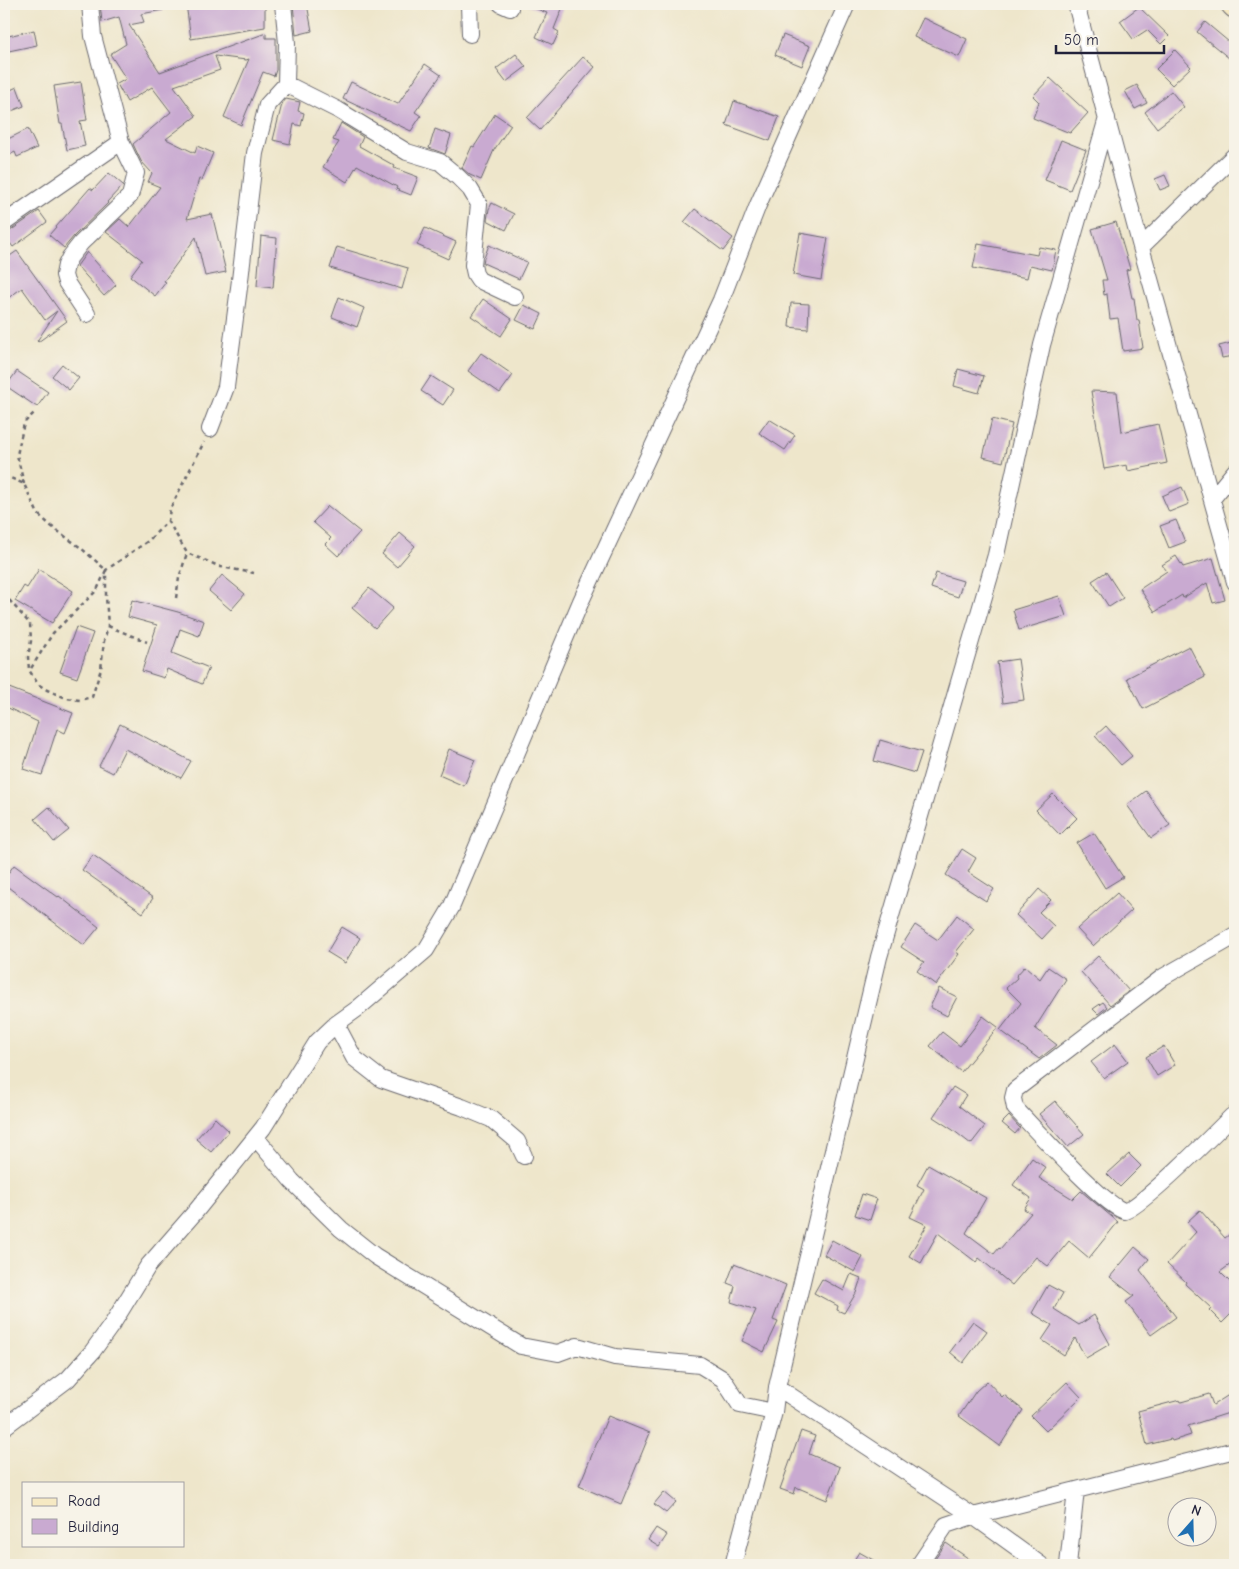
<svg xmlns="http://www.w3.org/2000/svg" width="1239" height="1569" viewBox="0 0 1239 1569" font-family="'Comic Neue',sans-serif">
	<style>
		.building { fill: #c9aad1 }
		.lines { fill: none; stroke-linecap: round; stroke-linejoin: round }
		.street-casing { stroke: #69676d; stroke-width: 18 }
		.secondary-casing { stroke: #69676d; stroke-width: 26 }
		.path { stroke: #69676d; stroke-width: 2.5; stroke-dasharray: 4 4; stroke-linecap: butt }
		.street { stroke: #fff; stroke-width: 16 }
		.secondary { stroke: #f6e9c3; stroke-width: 24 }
	</style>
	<rect width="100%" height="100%" fill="#f7f3e8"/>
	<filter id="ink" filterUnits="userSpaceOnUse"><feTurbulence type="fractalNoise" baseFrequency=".02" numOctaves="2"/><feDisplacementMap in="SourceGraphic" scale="10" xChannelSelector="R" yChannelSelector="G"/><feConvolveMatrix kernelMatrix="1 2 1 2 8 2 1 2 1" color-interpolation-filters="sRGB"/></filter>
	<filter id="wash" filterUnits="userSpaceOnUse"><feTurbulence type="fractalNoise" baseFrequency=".0096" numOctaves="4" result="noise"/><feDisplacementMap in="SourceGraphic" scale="20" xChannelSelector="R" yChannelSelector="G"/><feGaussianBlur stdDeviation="1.12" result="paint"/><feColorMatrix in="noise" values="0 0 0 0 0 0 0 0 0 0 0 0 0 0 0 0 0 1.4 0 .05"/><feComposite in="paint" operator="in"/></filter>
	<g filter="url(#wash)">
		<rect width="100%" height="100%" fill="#eee6cb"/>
		<g id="blocks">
			<path class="building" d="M100,4h63v6l-22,4 3,8 -15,3 31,47 106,-39v5h10v32l-2,6 -11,-4 -22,53 -17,-8 25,-58 -3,1 -31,-4 5,14 -46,16 22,30 -30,23 29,14 2,-7 16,7 -11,27 -3,-1 -12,40 25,-5 14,58 -21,4 -9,-39 -32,44 2,1 -11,14 -25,-20 12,-16 -36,-28 14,-13 9,8 31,-40 -12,-5 4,-9 -11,-12 -8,-17 38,-32 -19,-25 -25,15 -10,-18 9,-5 -16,-25 16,-10 -7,-27 -17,5z
				M186,4h79v23l-74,12z
				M293,4h14l5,27 -16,4z
				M524,4h40l-10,25 5,3 -6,13 -17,-8 11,-24z
				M1139,7l30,29 -8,8 -14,-14 -14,9 -13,-18z
				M923,18l44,21 -8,18 -45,-20z
				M1205,22l30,25v16l-38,-31z
				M34,30l3,15 -33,7v-15z
				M783,35l27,11 -8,20 -27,-11z
				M1175,50l16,17 -19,18 -16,-16z
				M516,54l10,13 -20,15 -10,-13z
				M583,57l12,10 -55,63 -13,-12z
				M425,64l16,11 -26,37 6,4 -10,15 -68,-32 8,-17 47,22z
				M1050,78l38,35 -18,20 -37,-15 6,-16 -6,-6z
				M81,82l6,38 -7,1 5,25 -18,4 -5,-26h-2l-6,-38z
				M1137,85l10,18 -12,6 -10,-18z
				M17,87l7,19 -20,8v-21z
				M1171,91l13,16 -27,21 -12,-16z
				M286,99l14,3 -2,9 6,2 -3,13 -7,-2 -4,20 -17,-4 9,-36z
				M734,101l45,16 -9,24 -44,-16z
				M495,114l16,11 -17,25 -13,30 -11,-5 -8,-7 10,-22 2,1z
				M341,123l22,14 -4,9 36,20 -1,2 24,9 -7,18 -15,-6 1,-2 -40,-22 -10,17 -24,-15 16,-25 -6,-2z
				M28,129l9,19 -20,9 -2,-5 -11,6v-17z
				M435,129l16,6 -6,19 -16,-6z
				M1061,140l25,10 -16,40 -25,-10z
				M109,173l14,12 -16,17 1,1 -34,33 -10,12 -15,-13 41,-47 3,2z
				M1165,175l5,11 -10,4 -5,-11z
				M492,203l22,11 -8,16 -19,-10 2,-11z
				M695,209l38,29 -10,13 -39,-29z
				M39,211l8,11 -34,25 -9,-12v-2l6,-2z
				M1116,222l14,47 -4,1 6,28h2l3,22h2l4,28 -20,3 -5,-33 -8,1 -3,-25 -3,1 -2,-15h5l-15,-51z
				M425,228l31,14 -8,17 -31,-14z
				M800,233l28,5 -7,42 -28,-5z
				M261,236l16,2 -4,50 -16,-2z
				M978,244l59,11 2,-8 17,3 -4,20 -22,-5 -3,13 -54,-10z
				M489,245l38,17 -8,17 -36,-16 1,-5z
				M337,247l71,21 -6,21 -72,-21z
				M17,251l50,70 -29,21 -1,-1 20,-30 -12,9 -23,-32 -18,13v-41z
				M87,252l29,33 -12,11 -27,-30z
				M339,297l25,11 -7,19 -25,-10z
				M483,299l29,20 -11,17 -30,-20z
				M791,303l18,1 -1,25 -19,-2z
				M524,305l18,9 -7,15 -19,-9z
				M1231,343l2,13 -11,2 -3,-12z
				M481,353l32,22 -13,18 -32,-22z
				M62,364l17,14 -10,12 -17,-14z
				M958,369l26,7 -5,17 -25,-7z
				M17,371l31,21 -11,15 -31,-21z
				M431,376l22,14 -10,15 -22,-14z
				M1091,391l26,1 5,40 36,-8 9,39 -39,8 -1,-6 -23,4z
				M769,419l26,16 -10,15 -26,-17z
				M992,419l20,5 -9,38 -20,-5z
				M1182,487l7,17 -20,8 -7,-16z
				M328,506l32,26 -22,24 -13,-12 6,-6 -18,-16z
				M1176,520l9,22 -16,6 -9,-22z
				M400,533l15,13 -18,21 -15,-13z
				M1176,556l7,11 30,-9 12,42 -12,3 -6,-20 -24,15 -1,-3 -27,17 -15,-23 27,-18 -5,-6z
				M39,569l34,22 -21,32 -37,-22 9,-15 3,2z
				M1106,572l17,26 -14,9 -17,-26z
				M936,573l27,8 -5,16 -27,-9z
				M222,575l23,19 -14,16 -22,-19z
				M369,588l24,20 -18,20 -23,-20z
				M1059,596l7,20 -47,14 -6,-20z
				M132,600l46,12 26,9 -5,15 -19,-7 -8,24 37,15 -7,16 -35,-15 -3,9 -22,-7 15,-46 -29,-8z
				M76,627l17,6 -16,45 -17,-6z
				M1189,646l16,31 -62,32 -16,-31z
				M1018,659l6,41 -21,3 -6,-41z
				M4,686l69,27 -8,20 -8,-4 -15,46 -19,-6 15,-47 -34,-16z
				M120,724l71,37 -10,17 -56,-29 -12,24 -14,-7z
				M1106,726l26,30 -11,9 -26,-29z
				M880,740l42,12 -7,21 -41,-12z
				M449,749l26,11 -11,26 -25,-11z
				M1146,791l24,34 -19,13 -24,-33z
				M1053,794l24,24 -17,17 -24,-25z
				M49,807l20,23 -15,12 -19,-23z
				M1094,833l29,44 -18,11 -28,-45z
				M962,849l14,9 -8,14 26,17 -8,12 -40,-26z
				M93,855l60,43 -10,15 -61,-43z
				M14,865l44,32 1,-1 40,31 -15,18 -80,-61v-5z
				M1039,889l12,11 -12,12 15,14 -12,13 -26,-24z
				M1117,893l15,17 -39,36 -16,-17z
				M957,915l17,14 -18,23 3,2 -23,31 -19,-14 7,-9 -23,-15 14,-22 23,15z
				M342,927l18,11 -15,25 -18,-11z
				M1098,956l31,35 -19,14 -29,-33z
				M1025,966l15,13 8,-12 18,12 -31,49 22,17 -18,14 -39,-29 21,-27 -15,-15 11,-10 -1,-2z
				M939,988l18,9 -10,19 -17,-9z
				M1103,1002l4,5 -9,7 -5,-5z
				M983,1016l15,11 -37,45 -31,-26 12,-14 18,14z
				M1115,1044l13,17 -24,17 -13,-16z
				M1164,1046l11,19 -18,11 -11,-19z
				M953,1087l13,8 -7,11 26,20 -14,18 -18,-14 -20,-13z
				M1055,1101l29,33 -16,13 -29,-33z
				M1009,1116l11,12 -5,6 -13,-11z
				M215,1118l14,13 -18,21 -15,-13z
				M1129,1154l12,12 -21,21 -13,-13z
				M1032,1158l14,10 -7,10 34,21 8,-8 37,31 -29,36 -20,-17 -21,25 -12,-9 -24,28 -33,-27 -3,4 -38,-29 -17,30 -12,-7 18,-31 -17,-8 14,-28 -7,-4 11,-20 58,33 -20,35 28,21 5,-6 1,1 31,-36 -7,-4 7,-11 -18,-13z
				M862,1194l15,5 -7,21 -15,-5z
				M1200,1210l25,28 10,-8v31l-15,11 15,15v23l-13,13 -13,-13 2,-2 -26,-24 1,-2 -19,-18 29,-32 -9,-10z
				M832,1240l31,17 -8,15 -31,-17z
				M1135,1247l14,12 -9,11 36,47 -25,18 -25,-33 8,-6 -24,-19z
				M734,1264l52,21 -13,35 5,2 -14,30 -22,-11 14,-31 -25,-8 4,-16 -8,-3z
				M851,1274l10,4 -5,15 -12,20 -7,-3 1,-4 -24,-13 8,-14 22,12z
				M1048,1285l15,8 -9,16 25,16 15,-10 16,29 -24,14 -11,-20 -11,17 -22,-15 10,-15 -20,-12z
				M973,1321l14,10 -24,32 -13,-11z
				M987,1381l15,16 2,-2 19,15 -23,36 -41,-30 17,-25z
				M1067,1382l14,15 -35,34 -15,-15z
				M1235,1391v20l-47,15 3,9 -19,6 -1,-2 -24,6 -9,-34 42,-11 1,2 28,-8 4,11z
				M608,1416l42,17 -29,71 -42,-18z
				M801,1431l14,5 -6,18 31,13 -13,33 -31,-13 -2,7 -14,-5z
				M664,1492l12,10 -10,11 -12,-9z
				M656,1528l11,7 -8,12 -11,-7z
				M946,1543l32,22h-47z
				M859,1552l23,13h-31z"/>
		</g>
	</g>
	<g filter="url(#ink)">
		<use href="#blocks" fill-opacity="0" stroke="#69676d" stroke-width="1"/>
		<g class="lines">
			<g class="street-casing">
				<path id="street" d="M469,4l1,30
					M501,4l9,4
					M1076,4l65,243 94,335
					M286,84l52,26 69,42 33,10 18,15 12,12 9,15 -6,61 2,9 4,6 36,17
					M4,223l117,-81 -28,-106 -3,-32
					M1141,247l94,-92
					M87,314l-21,-32 -2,-7 2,-10 4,-8 11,-14 49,-47 6,-23 -15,-31
					M210,429l16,-42 14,-107 15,-127 12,-48 19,-21 1,-41 -4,-39
					M1212,499l23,-28
					M336,1024l18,34 27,21 81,28 29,12 26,22 7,15
					M1232,1116c-14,14 -95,95 -107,95 -16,0 -96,-88 -110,-103l-2,-10 2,-8 148,-113 72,-41
					M256,1138l36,43 49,48 34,27 146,90 37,7 19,-7 38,11 85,8 23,14 17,26 34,7
					M777,1387l196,129 68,49
					M4,1427l64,-48 24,-27 21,-29 35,-57 48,-55 67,-83 54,-86 19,-18 21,-15 69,-59 25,-42 130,-307 140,-301 37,-95 89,-201
					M733,1565l41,-153 3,-25 102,-430 117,-402 46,-210 65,-227
					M919,1565l27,-40 27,-9 262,-66
					M1068,1565l8,-75"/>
			</g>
			<g class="secondary-casing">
				<path id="secondary" d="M1233,4l2,2"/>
			</g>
			<path class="path" d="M4,475l20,9 14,30 13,12 30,22 25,22 -9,20 -44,43 -23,37
				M24,484l-7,-29 7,-32 12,-12
				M168,521l19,32 34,14 33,6
				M4,594l26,30 1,17 -3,16 1,13 9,14 9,6 19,8 14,2 12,-3 9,-28 3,-28 4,-15 -2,-30v-26l42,-29 20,-20 2,-12 34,-67
				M176,598l3,-20 8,-25
				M108,626l39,16"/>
			<use href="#street" class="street"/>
			<use href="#secondary" class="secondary"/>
		</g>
	</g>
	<rect width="1239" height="1569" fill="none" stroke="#f7f3e8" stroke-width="20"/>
	<rect x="22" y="1482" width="162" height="65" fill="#f7f3e8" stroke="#a29fa3"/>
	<rect x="32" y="1498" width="25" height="8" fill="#f6e9c3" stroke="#a29fa3"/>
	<text x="68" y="1506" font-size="15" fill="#22223b">Road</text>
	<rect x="32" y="1519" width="25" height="15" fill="#c9aad1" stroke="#a29fa3"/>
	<text x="68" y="1532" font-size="15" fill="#22223b">Building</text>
	<g transform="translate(1192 1522) rotate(20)"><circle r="24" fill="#f7f3e8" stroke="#a29fa3"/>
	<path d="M0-4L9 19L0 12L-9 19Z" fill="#1f6fb2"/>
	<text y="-8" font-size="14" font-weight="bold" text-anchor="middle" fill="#22223b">N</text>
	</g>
	<path d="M1056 45v8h108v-8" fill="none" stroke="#22223b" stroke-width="2.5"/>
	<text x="1064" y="45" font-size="15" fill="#22223b" stroke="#f7f3e8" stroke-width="4" paint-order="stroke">50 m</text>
</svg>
